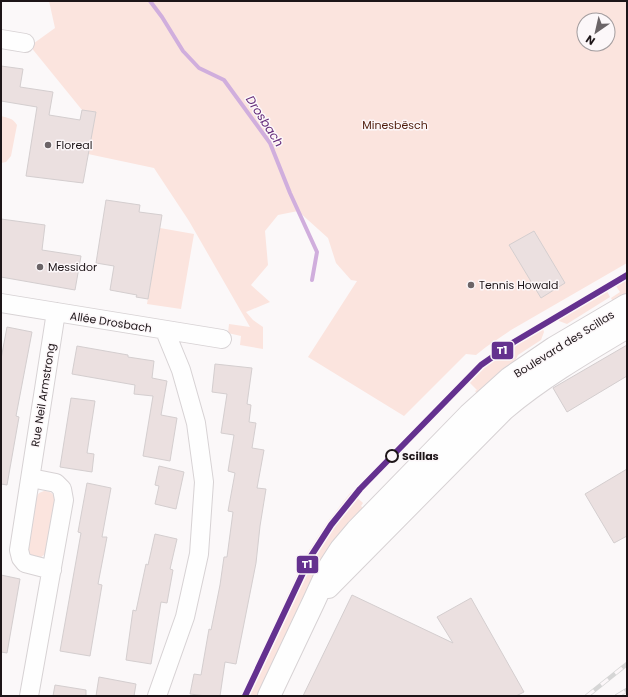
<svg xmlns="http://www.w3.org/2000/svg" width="628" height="697" viewBox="0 0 628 697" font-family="Poppins,sans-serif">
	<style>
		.green { fill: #fbe4de; fill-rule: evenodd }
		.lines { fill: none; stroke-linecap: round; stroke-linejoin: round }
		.stream { stroke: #d0aedd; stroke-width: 4 }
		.building { fill: #ebe0e0; stroke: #d4cecf }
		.minor-casing { stroke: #d7d2d4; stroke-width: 20 }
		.major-casing { stroke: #d7d2d4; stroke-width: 24 }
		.minor { stroke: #fefefe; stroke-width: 18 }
		.major { stroke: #fefefe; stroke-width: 22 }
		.rail-casing { stroke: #d6d6d6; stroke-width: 4.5 }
		.rail { stroke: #fcf7f9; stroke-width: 3; stroke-dasharray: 9; stroke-linecap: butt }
		.tram-1-casing { stroke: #fcf7f9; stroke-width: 9 }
		.tram-1 { stroke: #64318f; stroke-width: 6 }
		.poi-dot { fill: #6b6467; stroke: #fcf7f9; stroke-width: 1.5 }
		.stop-dot { fill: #fcf7f9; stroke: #1d1518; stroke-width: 2 }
		.labels { text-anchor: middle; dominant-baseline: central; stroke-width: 3; stroke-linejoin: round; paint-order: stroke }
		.park-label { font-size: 11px; fill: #4f1c0c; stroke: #fcf7f9 }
		.poi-label { font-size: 11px; fill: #1d1518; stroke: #fcf7f9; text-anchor: start }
		.street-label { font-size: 11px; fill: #1d1518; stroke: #fcf7f9 }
		.stop-label { font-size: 11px; font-weight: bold; fill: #1d1518; stroke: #fcf7f9; text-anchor: start }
		.water-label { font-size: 12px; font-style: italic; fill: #632a79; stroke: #fcf7f9 }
		.line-badge { stroke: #fcf7f9; stroke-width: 1.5 }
		.badge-label { font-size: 11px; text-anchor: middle; font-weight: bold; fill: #fff }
	</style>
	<rect width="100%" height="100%" fill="#fbf8f9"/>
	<path class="green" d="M49,1h578v262l-116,67 -25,17 -10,8 -10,-1 -62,62 -96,-59 49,-76 -6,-1 -15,-17 -8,-25 -30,-27 -20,4 -13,16 3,34 -17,20 19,17 -24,10 7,8 10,7v22l-23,-4 1,-9 -13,-3 1,-9 21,3 -61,-106 -35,-53 -66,-14 7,-42 -13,-2 -52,-64 25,-18zM584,20h24v24h-24z
		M1,116c7,2 12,2 16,9l-6,31 -5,6 -5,1z
		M160,228l34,6 -13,75 -34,-5z
		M627,271v25l-11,4h-4l-1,-2 9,-6 -4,-6 -9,5 3,6 -43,27 -8,-3 -5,-7 2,-1 4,6 8,-4 -4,-7z
		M541,322l3,10 -3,8 -23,15 -4,8 -35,32 -4,-4 2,-1 -13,-13 28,-25z
		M44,491c8,0 11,4 11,12l-10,51 -5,4 -8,-2 -4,-5 7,-52 4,-6z
		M351,492l12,11 -2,3 4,4 -40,48 -17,28 -51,110h-16l65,-141 20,-31z"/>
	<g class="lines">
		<path class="stream" d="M150,1l12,16 21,34 16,17 25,12 46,63 20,50 27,59 -5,28"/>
	</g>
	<path class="building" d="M1,66l22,3 -3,18 33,5 -4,23 31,5 2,-10 14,2 -13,71 -57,-7 11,-69 -36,-6z
		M106,200l34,5 -1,7 23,3 -14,84 -12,-2 1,-2 -27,-5 4,-24 -18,-3z
		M1,219l44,6 -3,25 39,6 -6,34 -74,-13z
		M534,231l31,52 -24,15 -32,-53z
		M7,327l25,5 -16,84 3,1 -12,68 -6,-1v-125z
		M627,345v31l-60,36 -14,-24z
		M77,346l51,9v2l26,4 -2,17 15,3 -6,34 16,3 -7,43 -27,-5 10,-60 -19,-2 1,-9 -63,-11z
		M215,364l37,4 -5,36 4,1 -2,17 7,1 -4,25 12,2 -7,38 9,1 -6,37 -4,37 -20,101 -11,-2 -5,34h-14l-16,-2 4,-20 7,1 8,-46 2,1 9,-45 4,-28h3l6,-45 -5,-1 7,-38 -7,-2 6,-36 -13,-2 6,-39 -15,-2z
		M71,398l24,3 -8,52 7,1 -2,18 -32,-5z
		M159,466l25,6 -8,37 -21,-5 4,-18 -4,-1z
		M627,469v67l-13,7 -29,-49z
		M87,483l24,5 -9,49h5l-9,47 4,1 -12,71 -30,-5 21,-118 -3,-1z
		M155,534l22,5 -7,30 3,1 -6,33 -6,-1 -10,62 -25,-4 7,-50 3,1 10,-47 2,1z
		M1,575l19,4 -13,74 -6,-1z
		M352,595l101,48 -16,-26 34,-19 53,94 -8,4h-213z
		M99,677l37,7 -2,12h-38z
		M55,685l31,5v6h-33z"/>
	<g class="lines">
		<g class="minor-casing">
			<path id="minor" d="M1,39l24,4
				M1,303l221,36
				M52,570l-27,-7 -4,-5 -2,-8 37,-238
				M29,696l35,-196 -2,-11 -6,-6 -25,-5
				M157,696l28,-79 14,-63 5,-72 -8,-59 -15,-53 -16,-39"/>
		</g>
		<g class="major-casing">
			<path id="major" d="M328,587l176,-178c38,-32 81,-57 123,-82
				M269,696l45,-95 16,-35 11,-17 16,-19 112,-115 41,-37 44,-30 73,-43"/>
		</g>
		<use href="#minor" class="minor"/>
		<use href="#major" class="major"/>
		<g class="rail-casing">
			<path id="rail" d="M587,696l40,-32
				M617,696l10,-6"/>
		</g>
		<use href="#rail" class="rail"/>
		<g class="tram-1-casing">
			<path id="tram-1" d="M245,696l66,-140 20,-31 29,-36 121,-124 33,-23 113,-67"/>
		</g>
		<use href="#tram-1" class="tram-1"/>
	</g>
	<g class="poi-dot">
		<circle cx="48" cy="145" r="4"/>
		<circle cx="40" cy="267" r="4"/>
		<circle cx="471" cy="285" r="4"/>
	</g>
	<circle class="stop-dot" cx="392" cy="456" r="6"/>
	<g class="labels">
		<g class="park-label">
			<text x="395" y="125">Minesbësch</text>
		</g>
		<g class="poi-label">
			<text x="56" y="145">Floreal</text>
			<text x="48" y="267">Messidor</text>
			<text x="479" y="285">Tennis Howald</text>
		</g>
		<g class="street-label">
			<text transform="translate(111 322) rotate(9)">Allée Drosbach</text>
			<text transform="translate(564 344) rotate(-32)">Boulevard des Scillas</text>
			<text transform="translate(43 395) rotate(-81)">Rue Neil Armstrong</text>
		</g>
		<g class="stop-label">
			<text x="402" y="456">Scillas</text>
		</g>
		<g class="water-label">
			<text transform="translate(265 121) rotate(57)">Drosbach</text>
		</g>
	</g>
	<g class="line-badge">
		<rect x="491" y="341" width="23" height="19" rx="4" fill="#64318f"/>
		<rect x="296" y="555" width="23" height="19" rx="4" fill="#64318f"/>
	</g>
	<g class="badge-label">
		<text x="502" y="354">T1</text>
		<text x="307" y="568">T1</text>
	</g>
	<rect width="628" height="697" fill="none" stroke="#1d1518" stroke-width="4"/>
	<g transform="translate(596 32) rotate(214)"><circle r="19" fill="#fcf7f9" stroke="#a39d9f"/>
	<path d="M0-3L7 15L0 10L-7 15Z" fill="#6b6467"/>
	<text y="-6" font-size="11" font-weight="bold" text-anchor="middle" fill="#1d1518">N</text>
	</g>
</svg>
